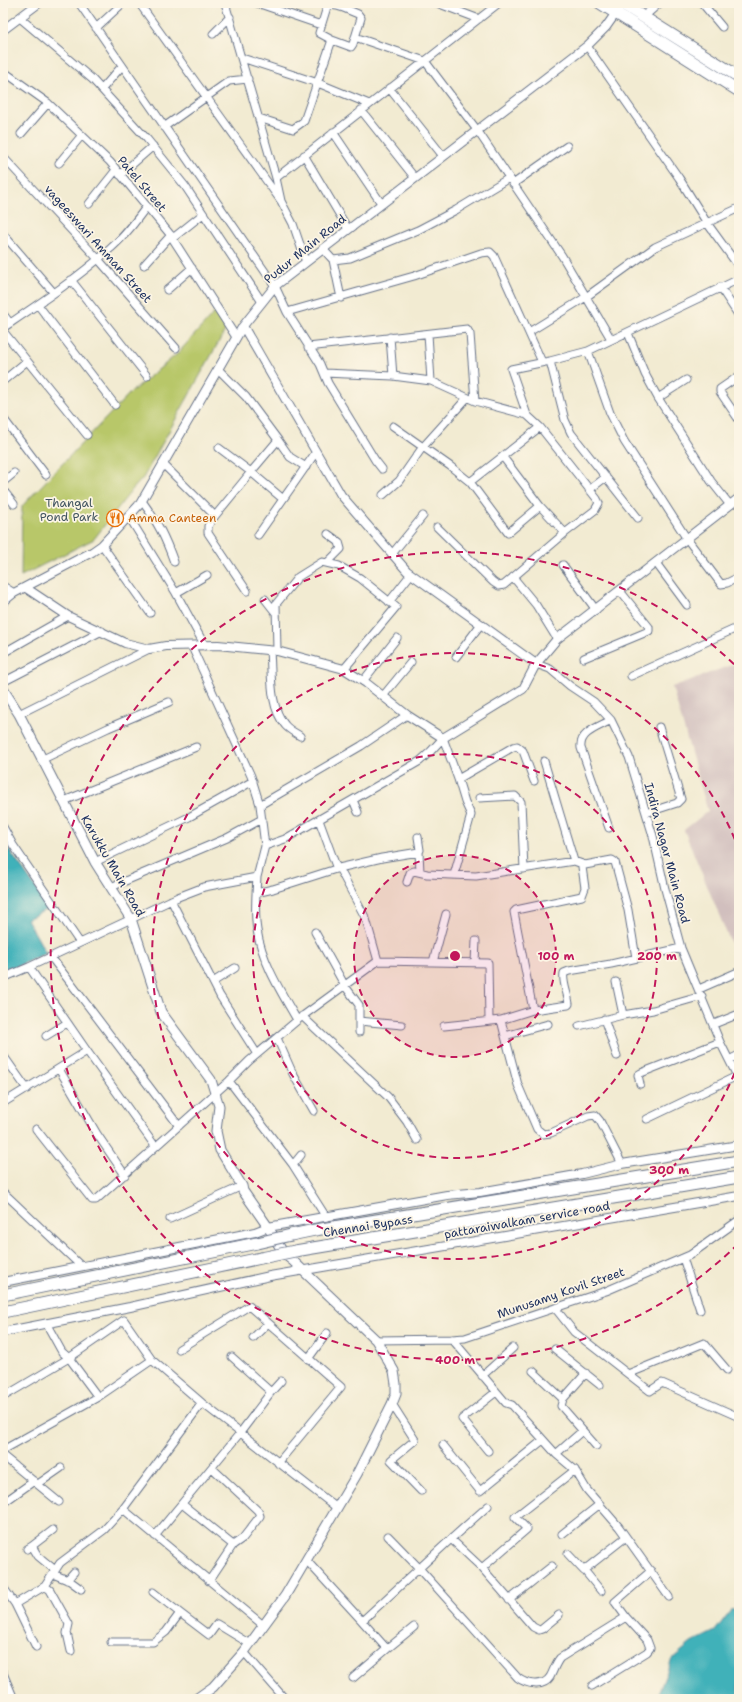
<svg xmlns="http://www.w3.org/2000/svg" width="742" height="1702" viewBox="0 0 742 1702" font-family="'Shantell Sans',sans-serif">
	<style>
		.industrial { fill: #d1bfbe }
		.green { fill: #b8c769; stroke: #6a7b64 }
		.water { fill: #41b1b9; stroke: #2e708c }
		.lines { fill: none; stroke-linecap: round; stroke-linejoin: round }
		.minor-casing { stroke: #667187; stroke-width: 9 }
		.tertiary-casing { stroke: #667187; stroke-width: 10 }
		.secondary-casing { stroke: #667187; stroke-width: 11 }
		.primary-casing { stroke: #667187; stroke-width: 13 }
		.trunk-casing { stroke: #667187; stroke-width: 13 }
		.minor { stroke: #fff; stroke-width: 7 }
		.tertiary { stroke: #fff; stroke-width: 8 }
		.secondary { stroke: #fff; stroke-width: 9 }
		.primary { stroke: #fff; stroke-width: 11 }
		.trunk { stroke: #fff; stroke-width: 11 }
		.trunk-bridge-casing { stroke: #667187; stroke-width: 13; stroke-linecap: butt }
		.trunk-bridge { stroke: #fff; stroke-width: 11 }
		.ring { fill: none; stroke: #c2185b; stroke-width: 2; stroke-dasharray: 7 5 }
		.labels { text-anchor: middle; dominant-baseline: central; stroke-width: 3.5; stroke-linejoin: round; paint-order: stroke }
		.street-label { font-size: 12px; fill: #1b2f5e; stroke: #fcf5e5 }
		.park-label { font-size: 12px; fill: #425561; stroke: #fcf5e5 }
		.food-label { font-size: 12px; fill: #c56008; stroke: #fcf5e5; text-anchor: start }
		.centre { fill: #c2185b; stroke: #fcf5e5; stroke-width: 2 }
		.ring-label { font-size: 12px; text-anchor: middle; font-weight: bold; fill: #c2185b; stroke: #fcf5e5; stroke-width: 3.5; stroke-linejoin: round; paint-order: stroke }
	</style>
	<rect width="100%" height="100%" fill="#fcf5e5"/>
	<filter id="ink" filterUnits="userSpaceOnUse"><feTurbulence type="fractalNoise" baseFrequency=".025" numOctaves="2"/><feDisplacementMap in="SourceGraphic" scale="8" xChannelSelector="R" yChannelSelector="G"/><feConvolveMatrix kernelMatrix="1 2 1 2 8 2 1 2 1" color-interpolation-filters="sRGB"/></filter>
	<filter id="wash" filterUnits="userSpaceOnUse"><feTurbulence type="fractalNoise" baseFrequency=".012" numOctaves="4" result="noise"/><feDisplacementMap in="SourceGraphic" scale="16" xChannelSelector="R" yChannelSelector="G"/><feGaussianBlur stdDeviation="0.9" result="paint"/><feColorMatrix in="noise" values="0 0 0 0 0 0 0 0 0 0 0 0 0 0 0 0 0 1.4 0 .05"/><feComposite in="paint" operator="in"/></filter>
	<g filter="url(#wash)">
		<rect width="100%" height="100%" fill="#f2ebd2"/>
		<path class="industrial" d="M739,662v301l-55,-133 24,-19 -36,-124z"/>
		<path class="green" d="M216,311l11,16 -84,151 -11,12 -38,49 -73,37 1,-70 108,-113 47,-39z"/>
		<path class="water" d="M4,843l46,65 -23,11 19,34 -43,20z
			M739,1609v90h-83l16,-40 19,-16 24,-12 16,-21z"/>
	</g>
	<g filter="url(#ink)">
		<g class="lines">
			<g class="minor-casing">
				<path id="minor" d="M79,3l196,283 12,26 33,52 8,19 47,77 7,9
					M139,3l142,198
					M225,3l51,175 223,-175
					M257,3l64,22
					M437,3l42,16
					M702,3l20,24
					M20,18l72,61 55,60 38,47 77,116
					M96,28l27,-25
					M213,34l17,-17
					M355,37l70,24 52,69 85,126 49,83
					M332,40l-13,-7 8,-26c6,-4 13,0 19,2
					M587,46l92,132 28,45 32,44
					M242,58l76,25 51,21
					M3,71l45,32 62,59 59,71 67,104
					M389,88l54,68
					M102,89l20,-23
					M361,110l54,68
					M259,118l34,11 11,-8 28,-81 19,7 2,-3 8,-26 -3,-4 -12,-5 2,-6
					M164,127l65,-46 19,-2
					M333,132l48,71
					M21,134l27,-31
					M304,155l44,74
					M3,157l95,102 78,89
					M59,163l23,-28
					M120,175l33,-29
					M276,178l5,23 12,23 13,38
					M513,184l54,-38
					M89,204l27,-34
					M3,234l51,59
					M173,238l30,-24
					M323,249l10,11 17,-2 68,-28 38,-20 53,-32
					M333,260l8,38
					M144,265l27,-30
					M71,280l76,96
					M720,287l19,29
					M167,290l25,-22
					M38,305l77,100
					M287,312l127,-36 67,-23 9,-1 4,4 48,106
					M3,314l7,9
					M3,328c37,-25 75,-50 108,-80 14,-12 25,-27 36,-42
					M3,331l84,104
					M529,332l57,-35 69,-50 84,-39
					M628,333l17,41 13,24 53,83 19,24
					M428,334l3,47
					M390,337l3,39
					M308,347l159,-18 3,5 5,67
					M588,351l22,62 14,28 63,98 34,45 6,-1 12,-6
					M550,361l15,59 6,13 67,85
					M218,369l28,28 32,43 -27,32 32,27
					M324,373l69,3 38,5 44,20 52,14 -16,-46 39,-8 38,-10 151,-72
					M739,376l-19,13v3l19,28
					M3,381l24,-20
					M658,398l28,-18
					M3,418l43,57
					M393,426l57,40 20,16 38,51 32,-27
					M278,440l12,17 16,10
					M503,457l37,49 25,27 30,-23 4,-7 -2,-4 -57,-72
					M163,464l52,52 -7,10v7l39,58
					M3,482l11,-9
					M470,482l70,-55 -13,-12
					M3,490l11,14
					M589,490l17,-13
					M383,495l16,-14 23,-33 45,-50
					M142,501c16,22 23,36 32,61
					M215,516l36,-44 -32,-24
					M129,517l47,76 31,-18
					M437,527l56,55 6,4 5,-1 61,-52
					M258,535l58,-83
					M102,545l48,68
					M392,554l31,-38
					M327,563l14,-14 -2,-7 -11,-8
					M656,563l31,42
					M563,565l33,45
					M513,577l23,28 21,34
					M3,586l11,7
					M176,593l29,53
					M265,599l11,14
					M389,602l22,-28
					M270,651c2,23 -1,56 15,74 4,5 11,8 15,11
					M277,651l-1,-47 22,-27 24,-15 17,4 21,12 36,29 -52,62
					M3,653l65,-37
					M456,657l25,-33
					M584,658l65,-27v-4l-29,-36
					M536,664l14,5 20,17 24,16 17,18 18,37 24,79 12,53 16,59 39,94 19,38
					M631,676l108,-49
					M363,681l34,-43
					M3,682l99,-51
					M383,696l28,-34
					M19,714l130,-65
					M41,760l67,-32 61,-26
					M544,761l30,100
					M458,779l55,-32 4,-1 6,5 11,30
					M479,798l36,-2 6,6 3,67
					M353,800l5,12
					M64,801l132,-54
					M260,805l101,-59 46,-31
					M646,813l31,-10 4,-4 -22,-72
					M319,820l18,49
					M3,827l10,18 67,98 98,-46 26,-10 53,-10 8,-31 -5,-41 -9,-29 -59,-129
					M609,828l-28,-80c-2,-16 18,-21 30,-28
					M418,837l2,13 -1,2 1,20
					M265,846l20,-7 135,-78 11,-10 12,-13 15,41 7,23 6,13 -17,60
					M95,862l94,-45 64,-36
					M339,868l43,-10 37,-6
					M257,877c-1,17 -3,36 0,53 5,32 24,62 40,90
					M407,882l3,-9 4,-2 13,3 49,2 98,-15 11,4 27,-5 3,2 13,48 8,48
					M111,887l116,-49 35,-19
					M256,893l17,-4 66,-21 27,51 12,42
					M171,900l49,96 37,58
					M315,932l30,54 14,19v27
					M51,957l128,169
					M433,962l13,-48
					M475,962l1,-21
					M29,967l51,-24
					M3,978l26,-11 58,84 68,95
					M213,982l22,-14
					M616,982l7,33
					M699,989l39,-17
					M533,1010l-19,-98 2,-2 66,-14 3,-8 -3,-21 3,-2
					M302,1016l86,81 19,25 10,18
					M604,1019l13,37
					M501,1020l32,-10 35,-5 1,-1c-1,-10 -7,-22 -5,-31l5,-2 42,-7 70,-16
					M359,1021l43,4
					M548,1024l-43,12 13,49 19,44 6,5 8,-1 37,-17 7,-1 5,6 22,43
					M714,1024l25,-10
					M444,1026l57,-6 4,16
					M579,1026l44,-11 30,-5 49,-14
					M46,1036l21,-13
					M277,1038l16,36 21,37
					M3,1055l24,34
					M729,1060l10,-5
					M59,1069l38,65 28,41
					M229,1081l64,84 33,52
					M640,1084l-2,-9 3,-2 79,-31
					M3,1103l84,-52
					M647,1119l90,-43
					M36,1129l56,71h4l133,-119 20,-20 51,-43 78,-57 110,2 1,57
					M293,1165l8,-10
					M3,1192l78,74
					M170,1219l72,-33
					M683,1258l17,52
					M555,1308l19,24 54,42
					M253,1338l15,-15
					M452,1339l54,64 6,2 44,49 19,16 12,20 32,37 50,70
					M376,1340l76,-1 13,-1 141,-47 84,-36 49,-35
					M179,1349l70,-43 92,81 -63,76
					M555,1349l45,36
					M308,1359l19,-26
					M152,1360l50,43 135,105
					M727,1370l-23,-27 -76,31 22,17 12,-8 77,34
					M533,1371l30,28
					M586,1373l-23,26 -2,7 35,40
					M482,1376l31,-28
					M271,1392l10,-11
					M3,1397l66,-39 -7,-6 -16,-29
					M202,1403l-79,106 140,116
					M392,1404l23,36 -24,20 30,31
					M443,1445l37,46 63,-51
					M3,1450l95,-53 54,-37 -28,-40 -55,38 29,39
					M488,1451l-26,-32 34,-27
					M556,1454l26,-23
					M3,1456l56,46
					M38,1484l23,-16
					M3,1503l31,-22
					M182,1504l51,41
					M562,1534l38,-30
					M155,1536l85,-103 31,-41 -39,-35
					M388,1536l31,32 99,110c8,6 25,10 32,-1 4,-7 5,-13 10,-19l66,-41 -11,-15 36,-31
					M451,1539l37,-33
					M32,1546l21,-16
					M27,1549l5,-3 6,10 17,14
					M568,1554l16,17
					M307,1561l55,60 89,-82 31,29 45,-39 -12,-12 60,-47
					M482,1568l51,59 6,3 3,-1 17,-14
					M53,1574l17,7 11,8
					M67,1580l7,-8
					M209,1581l24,-36 10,-7 17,-22 -2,-5 -46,-43
					M45,1586l5,4 19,34 -2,9 4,18
					M3,1587l12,17 30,-18 15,-23 44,-33 19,-21
					M601,1591l-17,-21 42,-33
					M153,1592l27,21
					M509,1600l43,-34
					M15,1604l21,43
					M362,1621l25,28 27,-22
					M111,1642h42l13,-10 14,-19 29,22 8,-11 33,20
					M244,1652l41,47
					M3,1673l11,26
					M353,1678l34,-29
					M592,1686l55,-34 3,-4 -3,-8 -21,-23"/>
			</g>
			<g class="tertiary-casing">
				<path id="tertiary" d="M643,17l16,-14
					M3,30l36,-27
					M243,326l98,169 66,76 129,93 21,-25 182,-141
					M26,588l42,28 57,27 24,6 17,-3 52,-1 59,6 67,18 22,14 41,32 36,23 80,-49 13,-25
					M3,602l11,-9 78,-41 10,-7 38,-41 103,-178 32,-40 312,-240 19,-19 12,-17
					M3,1282l252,-50 13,-5 179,-32 33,-3 102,-18 40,-10 117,-19
					M3,1332l127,-25 140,-31 469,-80"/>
			</g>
			<g class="secondary-casing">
				<path id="secondary" d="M3,689l16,25 76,148 36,57 30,93 50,68 8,26 -3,25 4,19 22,36 1,5 25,36 16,27 9,7 83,79 18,31 2,13v10l-4,10 -35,70 -72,122 -41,56 -31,35 -17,12"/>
			</g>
			<g class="primary-casing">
				<path id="primary" d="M600,3l139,88
					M621,3l118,74"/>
			</g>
			<g class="trunk-casing">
				<path id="trunk" d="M291,1235l24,-5 424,-69
					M295,1251l444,-74
					M3,1295l254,-52
					M3,1312l258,-54"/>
			</g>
			<use href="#minor" class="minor"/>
			<use href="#tertiary" class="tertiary"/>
			<use href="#secondary" class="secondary"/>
			<use href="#primary" class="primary"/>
			<use href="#trunk" class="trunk"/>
			<g class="trunk-bridge-casing">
				<path id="trunk-bridge" d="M257,1243l34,-8
					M261,1258l34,-7"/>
			</g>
			<use href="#trunk-bridge" class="trunk-bridge"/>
		</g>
	</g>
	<circle cx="455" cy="956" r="101" fill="#c2185b" fill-opacity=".12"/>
	<g class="ring">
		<circle cx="455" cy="956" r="101"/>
		<circle cx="455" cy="956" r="202"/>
		<path d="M739 1062A303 303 0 1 1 739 850"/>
		<path d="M738 1244A404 404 0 1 1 738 668"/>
	</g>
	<defs>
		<g id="restaurant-ring" transform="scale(0.9)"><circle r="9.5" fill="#fcf5e5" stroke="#e8710a" stroke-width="1.5"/><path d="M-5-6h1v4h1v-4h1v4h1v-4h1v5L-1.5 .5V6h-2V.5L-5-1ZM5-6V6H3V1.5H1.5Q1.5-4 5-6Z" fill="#e8710a"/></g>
	</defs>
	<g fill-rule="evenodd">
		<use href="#restaurant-ring" x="115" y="518"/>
	</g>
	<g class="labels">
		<g class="street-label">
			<text transform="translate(142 184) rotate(50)">Patel Street</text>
			<text transform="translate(98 244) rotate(48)">vageeswari Amman Street</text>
			<text transform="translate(305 249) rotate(-39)">Pudur Main Road</text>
			<text transform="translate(667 853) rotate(75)">Indira Nagar Main Road</text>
			<text transform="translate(113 866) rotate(60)">Karukku Main Road</text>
			<text transform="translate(527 1220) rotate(-10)">pattaraiwalkam service road</text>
			<text transform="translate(368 1226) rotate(-9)">Chennai Bypass</text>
			<text transform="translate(561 1293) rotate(-19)">Munusamy Kovil Street</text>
		</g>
		<g class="park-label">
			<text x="69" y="503">Thangal<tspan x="69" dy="14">Pond Park</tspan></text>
		</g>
		<g class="food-label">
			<text x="128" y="518">Amma Canteen</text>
		</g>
	</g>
	<circle cx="455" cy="956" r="6" class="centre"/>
	<g class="ring-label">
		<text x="556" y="960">100 m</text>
		<text x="657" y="960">200 m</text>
		<text x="669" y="1174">300 m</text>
		<text x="455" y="1364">400 m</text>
	</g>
	<rect width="742" height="1702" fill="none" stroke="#fcf5e5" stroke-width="16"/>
</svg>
